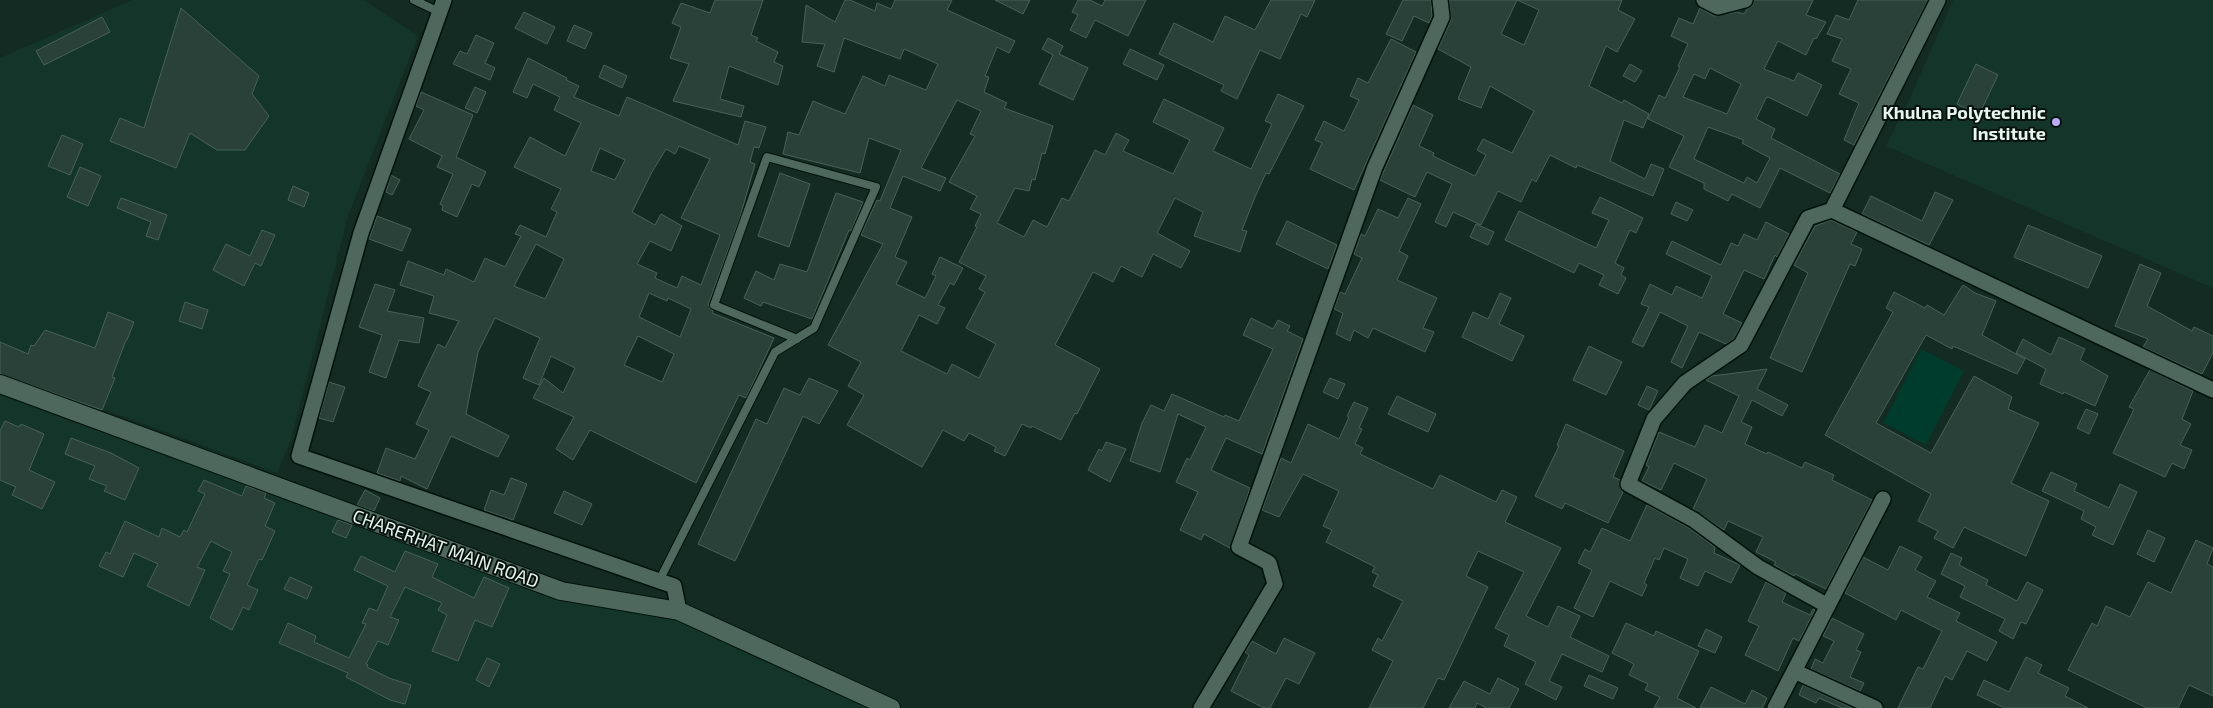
<svg xmlns="http://www.w3.org/2000/svg" width="2213" height="708" viewBox="0 0 2213 708" font-family="'Exo 2',sans-serif">
	<style>
		.built { fill: #14352a }
		.green { fill: #003c2b }
		.building { fill: #294138; stroke: #496258; fill-rule: evenodd }
		.lines { fill: none; stroke-linecap: round; stroke-linejoin: round }
		.service-casing { stroke: #00130c; stroke-width: 10 }
		.minor-casing { stroke: #00130c; stroke-width: 18 }
		.tertiary-casing { stroke: #00130c; stroke-width: 20 }
		.service { stroke: #4f685e; stroke-width: 8 }
		.minor { stroke: #4f685e; stroke-width: 15 }
		.tertiary { stroke: #4f685e; stroke-width: 18 }
		.poi-dot { fill: #bbaaf6; stroke: #07110d; stroke-width: 2 }
		.labels { text-anchor: middle; dominant-baseline: central; stroke-width: 4; stroke-linejoin: round; paint-order: stroke }
		.poi-label { font-size: 18px; font-weight: bold; fill: #e7f5ef; stroke: #07110d; text-anchor: end }
		.street-label { font-size: 18px; fill: #e7f5ef; stroke: #07110d }
	</style>
	<rect width="100%" height="100%" fill="#132b22"/>
	<path class="built" d="M132,0h232l54,36 -70,180 -57,224 -14,33 -277,-102v-313z
		M1953,0h260v288l-327,-142 24,-48z
		M0,384l561,207 118,20 212,97h-891z"/>
	<path class="green" d="M1921,349l43,22 -38,74 -43,-22z"/>
	<path class="building" d="M715,0h48l-12,35 7,3 -2,3 22,11 -4,10 9,4 -5,19 -49,-19 -9,33 24,7 -3,11 -68,-16 16,-37 -19,-6 11,-31 -9,-4 9,-20 29,10z
		M845,0h5l25,11 2,-8 14,6 4,-9h57l-5,10 68,31 -6,12 -12,-6 -12,29 4,1 -5,15 23,11 -3,5 49,18 -8,28 -3,-1 -7,27 -3,-1 -3,12 -14,-3 -18,35 27,14 9,-17 14,7 15,-29 7,3 26,-51 10,5 11,-22 13,7 -6,11 50,23 17,-34 -37,-18 11,-23 60,29 -11,23 38,18 21,-45 -7,-3 13,-27 26,12 -35,68 -3,-1 -11,24 -13,33 5,1 -7,21 -46,-16 9,-24 -28,-14 -18,35 33,18 -9,17 -28,-14 -11,23 -21,-11 -8,16 -20,-10 -38,73 45,24 -23,45 -2,-1 -14,27 -29,-14 -1,2 -9,-4 -17,32 -11,-5 2,-4 -27,-14 -5,8 -21,-11 -21,37 -75,-42 17,-30 -16,-9 13,-24 -33,-17 55,-101 -22,-9 16,-35 3,1 21,-51 -32,-12 -9,35 -77,-19 5,-22 11,3 14,-34 32,13 18,-38 22,10 4,-11 37,15 12,-26 -34,-15 -4,10 -56,-21 -10,34 -17,-6 8,-22 -23,-2 4,-37 29,17zM957,100l24,11 -11,23 5,2 -26,46 28,14 -7,13 11,5 -6,12 2,1 -18,35 27,14 -7,13 6,3 -19,36 30,16 -17,34 -27,-14 -5,10 -46,-23 18,-36 18,9 8,-16 -7,-3 12,-22 4,2 9,-17 -23,-11 -8,17 4,2 -11,22 -29,-14 11,-22 -12,-5 17,-40 -22,-9 13,-32 37,15 6,-13 -25,-10z
		M995,0h35l-7,14z
		M1078,0h12l12,6 3,-6h41l-18,36 -33,-16 -9,18 -16,-8 8,-15 -6,-3z
		M1271,0h44l-8,17 -6,-3 -21,45 -20,-9 -23,49 -16,-8 3,-6 -65,-31 15,-31 39,19 12,-26 30,14z
		M1403,0h28l1,16 -3,7 -15,-7 -12,25 -16,-7z
		M1449,0h173l-4,10 17,9 -18,33 -11,-6 -17,40 33,17 2,-3 25,14 -6,14 -19,-8 -14,41 35,18 6,-15 13,5 -11,27 -76,-31 -1,3 -26,-13 -14,27 -4,-3 -11,23 -23,-11 -17,34 -28,-13 -7,15 -11,-5 17,-38 -25,-12 -12,25 -35,-17 33,-75 20,10 -14,31 15,7 -1,3 42,20 11,-21 -9,-5 6,-11 29,14 22,-42 -44,-25 -9,22 -23,-9 13,-32 -33,-18 13,-29zM1517,0l22,10 -15,35 -23,-11z
		M1754,0h59l-7,15 20,7 -10,17 -2,-1 -8,17 -28,-14 -14,28 30,12 4,-8 24,12 -15,31 -39,-19 -2,1 -10,21 19,10 -4,9 69,36 -10,19 -50,-25 -20,40 -28,-14 -4,7 -24,-12v-6l-35,-16 15,-31 -36,-17 11,-24 6,3 15,-31 -2,-1 10,-22 -17,-8 8,-18 14,6 7,-16 14,8 23,-4 7,2 3,-5 5,-3zM1710,68l31,16 -14,30 -44,-17 11,-23 11,5zM1708,127l36,13 -2,3 28,15 -13,25 -10,-6 -3,6 -50,-24z
		M1858,0h70l-74,145 -10,-5 15,-37 -20,-9 12,-25 -19,-8 10,-22 -15,-5 9,-19 13,5z
		M181,8l78,68 -7,18 17,22 -24,34h-28l-27,-17 -14,35 -66,-27 10,-23 24,10z
		M524,12l31,15 -8,17 -32,-16z
		M102,17l8,15 -66,33 -8,-14z
		M574,25l18,8 -7,16 -18,-8z
		M476,35l18,8 -9,20 10,5 -5,12 -37,-16 7,-13 7,3z
		M1048,38l15,8 -4,8 29,14 -15,32 -34,-16 14,-29 -11,-6z
		M1391,39l25,13 -62,138 -44,-21 12,-26 -7,-3 9,-19 20,10 15,-31 -9,-4 8,-18 10,5z
		M1130,49l34,16 -7,15 -34,-16z
		M528,58l39,20 -1,2 13,6 -5,11 45,19 8,-19 111,48 7,-24 21,6 -7,21 -5,-1 -4,15 5,2 -15,53 -32,88 5,6 -1,2 62,25 -28,60 -7,-3 -43,88 -106,-53 -17,30 -17,-11 18,-32 -41,-19 11,-20 19,15 12,-25 -24,-12 -12,29 -16,-7 17,-40 -45,-20 -17,34 -12,62 43,22 -11,21 -47,-21 -24,53 -26,-13 -1,5 -23,-8 9,-25 29,11 14,-29 -13,-6 15,-32 -13,-6 20,-42 7,4 14,-27 -30,-8 5,-17 -34,-11 8,-24 36,14 2,-6 28,13 11,-24 20,9 16,-31 -6,-2 5,-9 26,12 11,-25 -6,-3 10,-20 -47,-22 16,-30 35,19 16,-33 -27,-13 6,-13 -27,-13 -6,14 -14,-6zM679,146l31,13 -29,59 39,17 -19,50 -19,-9 -5,12 -22,-10 2,-5 -20,-9 13,-23 21,10 11,-25 -21,-12 -6,11 -23,-13 20,-40 14,-23 9,5zM600,148l25,12 -10,20 -24,-9zM536,244l28,15 -19,40 -31,-13zM649,293l18,8 1,-3 23,11 -11,28 -41,-20zM638,336l36,18 -12,28 -38,-17z
		M1630,64l12,7 -7,11 -12,-6z
		M1976,64l22,11 -19,40 -22,-11z
		M604,65l23,11 -5,12 -23,-11z
		M475,87l11,5 -9,21 -12,-5z
		M421,92l52,23 -17,42 30,15 -7,15 -7,-3 -15,33 -15,-7 1,-4 -3,-2 13,-30 -16,-7 5,-11 -33,-17 15,-29 -8,-4z
		M62,135l21,9 -13,31 -22,-9z
		M80,167l21,9 -13,30 -21,-9z
		M780,173l30,11 -21,63 -31,-11z
		M391,175l9,5 -8,15 -6,-3z
		M293,186l16,7 -5,14 -16,-7z
		M1935,192l18,8 -24,45 -67,-31 9,-18 51,25z
		M836,193l27,9 -12,29 -2,-1 -37,89 -49,-17 -2,4 -17,-8 12,-27 18,9 6,-16 27,8z
		M1600,197l43,21 -7,15 -6,-3 -15,33 9,5 -3,7 5,3 -8,16 -19,-9 5,-10 -25,-12 -5,10 -69,-33 14,-29 77,37 13,-28 -17,-7z
		M121,198l46,17 -9,25 -12,-4 5,-14 -34,-14z
		M1408,198l13,6 -22,47 9,5 -11,24 40,18 -14,30 11,4 -9,20 -52,-24 -5,10 -14,-8 -4,11 -14,-7 7,-21 -9,-4 6,-17 5,2 17,-36 -8,-4 7,-20 4,2 13,-27 20,9z
		M1676,202l17,8 -6,11 -16,-7z
		M377,216l34,13 -9,22 -33,-12z
		M1831,220l26,12 -6,12 11,5 -7,17 -5,-2 -48,108 -32,-14 38,-85 -14,-8 21,-39z
		M1287,221l50,24 -9,24 -52,-25z
		M1766,222l23,12 -12,23 -2,-2 -11,24 -20,-9 -21,44 19,9 -8,16 -8,5 -27,-12 -17,36 -11,-6 17,-36 -28,-14 -17,35 -11,-5 17,-35 -8,-3 9,-20 22,11 4,-9 26,12 10,-22 -46,-22 6,-13 49,24 10,-22 7,3 6,-12 13,6z
		M1476,224l18,8 -6,13 -18,-8z
		M2028,225l74,31 -14,32 -74,-31z
		M262,230l13,5 -14,31 -6,-3 -11,23 -31,-16 13,-26 24,12z
		M2140,264l21,9 -14,33 45,25 2,-4 19,9v17l-11,21 -59,-27 5,-8 -33,-13z
		M375,284l20,6 -8,21 37,7 -5,25 -20,-3 -13,38 -17,-6 13,-37 -23,-8z
		M1963,285l12,8 21,8 -14,34 43,24 -8,15 -64,-28 -1,3 -26,-14 -50,88 55,30 43,-77 38,21 -4,12 31,14 -28,60 38,18 -23,55 -62,-29 -11,21 -19,-10 4,-7 -20,-10 13,-27 -106,-59 68,-123 -7,-4 8,-16 31,16 2,-3 17,10z
		M1500,293l11,5 -12,26 25,12 -12,25 -50,-24 11,-25 15,7z
		M185,302l23,8 -6,19 -23,-8z
		M108,312l26,10 -7,18h-1l-14,37 3,1 -13,32 -102,-36v-32l28,12 3,-9 3,1 11,-16 50,18z
		M1251,318l22,11 5,-9 12,6 -3,5 16,8 -41,115 -36,-16 -15,32 39,18 -20,60 -26,-14 -3,6 -21,-10 18,-38 -22,-10 11,-24 3,2 16,-33 -28,-13 -18,58 -30,-11 12,-38 9,-18 13,6 8,-17 52,23 1,-2 14,6 34,-72 -30,-14z
		M2059,337l26,12 -5,11 28,16 -13,30 -31,-14 -1,2 -23,-10 6,-15 -30,-16 7,-14 28,16z
		M1589,346l33,16 -16,33 -33,-15z
		M1767,369l-10,20 31,16 -6,11 -30,-16 -11,22 11,5 -7,17 22,10 1,-2 34,16 3,-6 29,13 -2,5 40,20 -46,89 -31,-15 -1,2 -20,-11 2,-3 -20,-10 7,-15 -35,-16 -4,9 -31,-21 14,-30 -33,-16 -13,27 -19,-9 7,-14 -3,-2 13,-33 36,15 10,-22 17,8 17,-37 -33,-16 6,-4z
		M2150,370l43,21 -11,28 9,5 -11,21 12,5 -8,19 -12,-6 -7,14 -52,-24 21,-44 -5,-2z
		M809,378l29,13 -19,33 -16,-8 -68,145 -37,-17 58,-125 11,5 17,-36 16,7z
		M1330,378l15,6 -7,15 -15,-7z
		M329,382l16,5 -12,35 -14,-4z
		M1647,386l11,5 -9,19 -11,-5z
		M1397,396l39,18 -8,18 -40,-18z
		M1354,402l14,6 -9,20 3,1 -7,15 8,4 -3,6 73,35 7,-14 56,27 6,-12 15,7 -12,25 56,26 -35,68 22,11 10,-21 22,10 -10,21 39,19 -7,16 -40,-18 -13,27 13,6 -6,13 -31,-16 11,-22 -32,-16 5,-11 -14,-7 29,-56 -46,-21 -12,25 22,11 -44,93 -6,-2 -15,30h-54l24,-47 -21,-11 6,-12 4,3 21,-40 -30,-15 5,-11 -6,-3 3,-5 -49,-25 6,-12 -9,-4 16,-35 -36,-17 -24,43 -17,-7 19,-52 10,5 17,-39 31,15 10,-22 -2,-1z
		M2086,409l12,5 -9,20 -12,-6z
		M5,421l14,6 2,-3 23,10 -15,36 26,12 -13,27 -30,-14 4,-8 -16,-7v-49z
		M1566,424l58,27 -11,26 7,3 -1,5 4,7 -15,31 -43,-20 -3,6 -27,-13 24,-50 -2,-1z
		M71,438l40,15 28,15 -14,32 -21,-9 3,-5 -18,-7 6,-13 -30,-12z
		M1106,442l20,7 -16,33 -22,-12 11,-21 3,2z
		M2051,472l26,12 -3,7 35,17 11,-24 17,8 -24,53 -21,-10 4,-8 -15,-8 3,-8 -42,-20z
		M511,478l16,6 -14,36 -29,-10 7,-20 13,5z
		M204,480l38,16 4,-10 20,7 -2,5 11,5 -10,23 10,5 -13,29 -3,-1 -12,26 11,5 -9,20 -6,-3 -11,23 -22,-12 20,-44 -7,-3 9,-19 -21,-11 -14,26 8,3 -16,36 -42,-20 11,-22 -24,-11 -11,24 -24,-11 7,-14 4,2 15,-33 34,16 3,-9 18,9 4,-7 3,2 18,-38 -7,-3z
		M365,490l15,8 -6,13 -17,-6z
		M564,491l28,13 -10,21 -28,-12z
		M1647,505l42,23 26,19 -1,6 26,12 -9,18 -26,-12 -7,15 -18,-8 8,-19 -24,-11 -5,12 -4,-2 -11,25 3,2 -5,11 -32,-15 -17,36 -19,-9 18,-38 -14,-7 7,-14 5,3 12,-24 28,13z
		M338,520l14,5 -6,13 -14,-6z
		M2148,530l17,8 -11,24 -17,-8z
		M2196,540l17,8 -6,16 6,3v129l-24,-11 -11,23h-31l-79,-38 24,-47 5,3 9,-20 24,11 18,-35 23,11z
		M1900,546l22,11 -7,13 21,11 -9,16 33,16 -4,8 41,21 -10,19 -20,-10 -15,29 -7,-4 -15,32h-32l20,-41 5,2 19,-38 -41,-21 -5,10 -51,-27 18,-36 25,13z
		M405,551l33,13 -6,13 42,21 10,-21 25,11 -17,39 -17,-7 -17,41 -26,-10 15,-36 -9,-5 4,-7 -37,-16 -15,30 9,3 -11,25 -10,-4 -12,23 2,1 -1,2 22,11 22,7 -6,19 -15,-4 -44,-23 2,-4 -69,-30 9,-20 28,13 -2,6 35,16 17,-34 -4,-1 7,-15 8,3 11,-25 -34,-16 7,-14 34,16z
		M1951,553l11,5 -3,7 29,15 -2,5 31,16 10,-19 16,8 -17,34 -5,-2 -8,17 -14,-8 6,-12 -45,-22 5,-11 -24,-12z
		M290,577l22,10 -5,12 -23,-10z
		M1766,582l20,11 -4,9 28,13 3,-6 2,1 -16,31 -6,-3 -15,33 -33,-16 14,-29 -11,-5z
		M1832,618l32,16 -8,16 5,2 -11,25 14,6 -4,8 -49,-22 4,-10 8,4 11,-22 -11,-5z
		M1626,623l28,13 2,-5 43,20 -22,47 19,10h-42l6,-11 -15,-7 3,-6 -19,-9 5,-11 -22,-11z
		M1706,629l16,8 -7,16 -17,-7z
		M1284,638l31,15 -16,31 -13,-6 -16,30h-6l-33,-17 18,-36 -4,-3 7,-11 24,13z
		M2026,657l16,8 -4,8 31,15 -4,8 23,12h-83l-28,-13 7,-15 25,12z
		M487,658l13,6 -11,23 -13,-7z
		M1589,675l29,13 -5,11 -29,-13z
		M1498,678l21,11 -10,19h-22l-10,-5 -2,5h-26l15,-27 26,13z
		M1803,685l49,23h-10l-23,-10 -3,5 -17,-8z
		M1711,687l34,17 7,-14 15,8 -5,10h-62z"/>
	<g class="lines">
		<g class="service-casing">
			<path id="service" d="M414,0l25,12
				M659,581l116,-229 39,-24 62,-141 -109,-30 -53,148 83,34"/>
		</g>
		<g class="minor-casing">
			<path id="minor" d="M444,0l-83,233 -62,223 375,130 5,25
				M1704,0l14,7 27,-7
				M1938,0l-106,210 381,180
				M1828,606l-70,-39 -64,-47 -66,-36 26,-65 31,-36 56,-38 67,-127 24,-8
				M1794,671l81,37
				M1201,708l74,-124 -6,-21 -30,-16 136,-380 67,-150 -2,-17
				M1775,708l108,-209"/>
		</g>
		<g class="tertiary-casing">
			<path id="tertiary" d="M0,384l561,207 118,20 212,97"/>
		</g>
		<use href="#service" class="service"/>
		<use href="#minor" class="minor"/>
		<use href="#tertiary" class="tertiary"/>
	</g>
	<circle class="poi-dot" cx="2056" cy="122" r="5"/>
	<g class="labels">
		<g class="poi-label">
			<text x="2046" y="112">Khulna Polytechnic<tspan x="2046" dy="21">Institute</tspan></text>
		</g>
		<g class="street-label">
			<text transform="translate(446 548) rotate(20)">CHARERHAT MAIN ROAD</text>
		</g>
	</g>
</svg>
